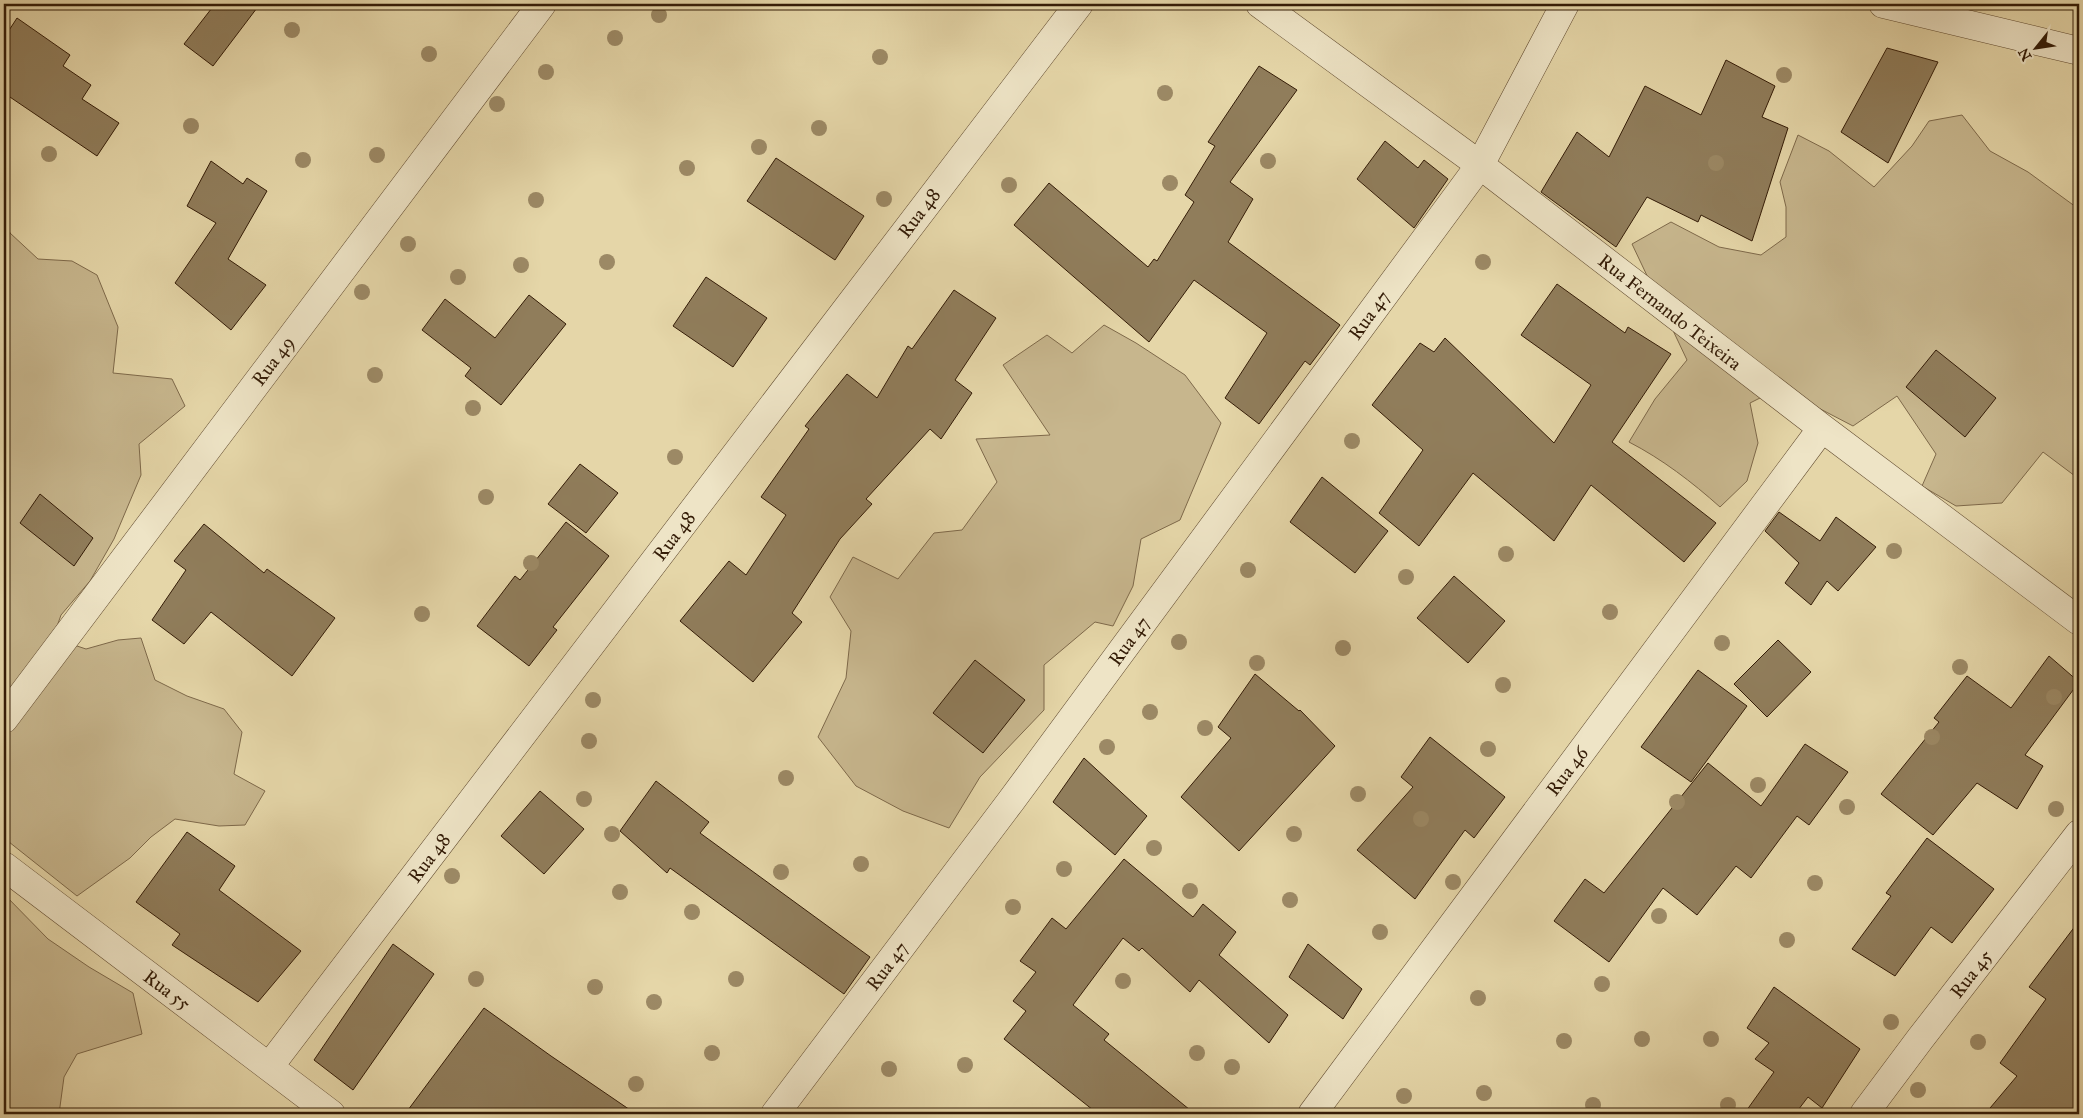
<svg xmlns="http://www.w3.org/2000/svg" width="2083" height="1118" viewBox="0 0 2083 1118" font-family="'IM FELL Great Primer',serif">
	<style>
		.green { fill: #c7b68d; stroke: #7e694a }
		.building { fill: #907d5b; stroke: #341c07 }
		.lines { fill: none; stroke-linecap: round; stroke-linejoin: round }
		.street-casing { stroke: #604a2f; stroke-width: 29 }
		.street { stroke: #eee4c6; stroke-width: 28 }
		.tree { fill: #9c8965 }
		.labels { text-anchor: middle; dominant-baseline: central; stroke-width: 5; stroke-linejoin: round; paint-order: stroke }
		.street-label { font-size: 19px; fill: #341c07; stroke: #eee4c6 }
	</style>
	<rect width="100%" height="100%" fill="#e5d6a8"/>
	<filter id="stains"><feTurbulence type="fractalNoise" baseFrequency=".004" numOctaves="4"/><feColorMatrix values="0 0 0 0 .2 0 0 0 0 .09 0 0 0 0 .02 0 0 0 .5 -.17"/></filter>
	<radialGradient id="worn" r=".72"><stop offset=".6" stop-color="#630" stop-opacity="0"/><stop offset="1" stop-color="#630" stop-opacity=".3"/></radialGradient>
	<path class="green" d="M1962,115l28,36 38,21 48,35h3v272l-36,-27 -41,51 -46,3 -34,-20 14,-32 -39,-58 -44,30 -73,-38 -30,15 8,40 -11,38 -27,26c-28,-25 -58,-48 -91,-65l26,-43 32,-39 -55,-116 39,-22 48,25 42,8 25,-18v-30l-6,-25 18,-47 31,16 45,36 38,-41 17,-25z
		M4,216l6,17 28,26 34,2 25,14 21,52 -5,46 59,6 13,27 -46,38 2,31 -27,64 -24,42 -29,34 -6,17 16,12 15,5 32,-9 23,-2 14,42 32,16 37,13 18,23 -8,42 31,17 -20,34 -26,1 -44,-7 -24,18 -21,21 -53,38 -73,-58z
		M1104,325l32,18 49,32 36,48 -41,97 -39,19 -8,47 -20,40 -18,-4 -51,43v45l-64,67 -31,51 -46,-17 -47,-25 -38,-49 28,-59 5,-47 -21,-34 23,-40 45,22 36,-46 28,-3 35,-48 -21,-43 74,-4 -47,-70 44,-30 25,18z
		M4,894l44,45 41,28 44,26 9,41 -65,20 -13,23 -5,37h-55z"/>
	<path class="building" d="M215,4h45l-47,62 -29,-22z
		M17,18l53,37 -7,11 28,19 -9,14 37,24 -22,33 -93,-63v-55z
		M1887,48l51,14 -50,101 -47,-31z
		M1726,60l49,26 -13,31 26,11 -36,113 -51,-26 -3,7 -51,-25 -31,50 -75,-55 36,-60 32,25 36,-71 56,29z
		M1259,66l38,24 -67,92 23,17 -25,43 112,83 -30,40 -5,-4 -46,63 -34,-26 42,-65 -73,-53 -45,62 -135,-117 35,-42 99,84 6,-8 3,2 37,-59 -9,-7 30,-49 -7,-4z
		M1385,141l33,27 6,-8 24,19 -34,49 -57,-49z
		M776,158l88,58 -29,44 -88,-59z
		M211,161l32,23 4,-6 20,13 -39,68 38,26 -35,45 -56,-47 41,-60 -29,-17z
		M706,277l61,41 -34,49 -60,-41z
		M1557,284l68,49 3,-6 43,27 -59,88 104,81 -32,39 -93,-77 -37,56 -81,-68 -54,73 -40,-33 44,-63 -51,-45 48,-62 14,9 11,-14 109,105 37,-58 -70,-50z
		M954,290l42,28 -41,62 17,13 -31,46 -11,-10 -64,70 6,5 -32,35 -48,74 10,9 -49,60 -73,-61 49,-60 17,14 40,-60 -25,-18 48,-68 -4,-3 42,-52 30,24 31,-52 4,3z
		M529,295l37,29 -65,81 -36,-29 6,-8 -49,-38 23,-31 50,39z
		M1936,350l60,48 -31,39 -59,-50z
		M580,464l38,29 -32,40 -38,-29z
		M1322,477l66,54 -33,42 -65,-51z
		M40,494l53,44 -19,28 -54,-43z
		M1779,512l41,29 16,-24 40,30 -38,44 -11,-10 -16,24 -26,-22 14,-20 -34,-32z
		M566,522l43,34 -56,71 4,3 -28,36 -52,-40 38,-50 5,4z
		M204,524l60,49 3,-4 68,49 -43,58 -81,-64 -27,32 -32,-24 34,-50 -12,-9z
		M1454,576l51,45 -37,42 -51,-45z
		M1778,640l33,32 -44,45 -33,-33z
		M2049,656l30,26 -54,73 18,11 -26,43 -40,-26 -44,52 -52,-41 58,-72 -5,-4 33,-42 44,32z
		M975,660l50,40 -42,53 -50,-40z
		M1698,670l49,36 -56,76 -50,-35z
		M1255,674l44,37 1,-1 35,36 -96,105 -58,-54 50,-59 -13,-11z
		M1430,737l75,60 -31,41 -9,-8 -50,69 -58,-49 56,-63 -12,-10z
		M1805,744l43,28 -39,53 -12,-9 -46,62 -15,-12 -39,49 -34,-27 -54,74 -55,-41 31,-42 19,14 104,-130 53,43z
		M1084,758l63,58 -32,39 -62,-53z
		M656,781l53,41 -9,11 170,124 -26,37 -174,-126 -3,5 -47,-42z
		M540,791l44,38 -40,45 -43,-38z
		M187,832l48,34 -16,24 82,61 -43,51 -86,-57 8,-11 -44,-32z
		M1927,838l67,51 -42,54 -21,-16 -36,49 -43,-27 39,-53 -5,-3z
		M1124,859l69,58 10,-13 33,28 -17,23 69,60 -19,28 -70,-63 -9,12 -48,-44 -3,3 -16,-13 -50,67 36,29 -5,6 91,74h-97l-94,-75 22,-28 -13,-10 23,-29 -16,-11 32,-43 14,11z
		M2079,921v193h-94l32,-38 -17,-13 46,-64 -17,-12z
		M393,944l41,30 -81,116 -39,-30z
		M1308,944l54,45 -19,30 -54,-42z
		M1774,987l86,62 -38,59 -14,-11 -13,17h-51l30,-42 -19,-13 14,-16 -22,-15z
		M484,1008l67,48 85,58h-231z"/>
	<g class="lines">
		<g class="street-casing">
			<path id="street" d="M1260,4l220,161 342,263 257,193
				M1883,4l196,47
				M4,719l538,-715
				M4,866l327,248
				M269,1067l810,-1063
				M775,1114l236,-313 469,-636 85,-161
				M1312,1114l510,-686
				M1864,1114l56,-75 159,-205"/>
		</g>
		<use href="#street" class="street"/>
	</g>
	<g class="tree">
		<circle cx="659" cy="15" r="8"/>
		<circle cx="292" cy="30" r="8"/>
		<circle cx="615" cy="38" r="8"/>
		<circle cx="429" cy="54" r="8"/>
		<circle cx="880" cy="57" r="8"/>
		<circle cx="546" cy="72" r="8"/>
		<circle cx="1784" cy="75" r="8"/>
		<circle cx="1165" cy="93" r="8"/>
		<circle cx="497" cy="104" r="8"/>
		<circle cx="191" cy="126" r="8"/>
		<circle cx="819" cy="128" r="8"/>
		<circle cx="759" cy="147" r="8"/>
		<circle cx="49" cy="154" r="8"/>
		<circle cx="377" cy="155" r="8"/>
		<circle cx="303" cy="160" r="8"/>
		<circle cx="1268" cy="161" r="8"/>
		<circle cx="1716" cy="163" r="8"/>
		<circle cx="687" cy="168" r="8"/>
		<circle cx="1170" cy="183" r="8"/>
		<circle cx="1009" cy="185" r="8"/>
		<circle cx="884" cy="199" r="8"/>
		<circle cx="536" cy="200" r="8"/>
		<circle cx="408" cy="244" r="8"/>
		<circle cx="607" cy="262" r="8"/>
		<circle cx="1483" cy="262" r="8"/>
		<circle cx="521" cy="265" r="8"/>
		<circle cx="458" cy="277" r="8"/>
		<circle cx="362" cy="292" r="8"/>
		<circle cx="375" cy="375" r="8"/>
		<circle cx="473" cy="408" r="8"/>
		<circle cx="1352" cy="441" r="8"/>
		<circle cx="675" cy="457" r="8"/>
		<circle cx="486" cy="497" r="8"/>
		<circle cx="1894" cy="551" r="8"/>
		<circle cx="1506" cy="554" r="8"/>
		<circle cx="531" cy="563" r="8"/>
		<circle cx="1248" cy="570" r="8"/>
		<circle cx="1406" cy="577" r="8"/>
		<circle cx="1610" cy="612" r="8"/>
		<circle cx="422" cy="614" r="8"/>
		<circle cx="1179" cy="642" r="8"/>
		<circle cx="1722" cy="643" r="8"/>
		<circle cx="1343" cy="648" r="8"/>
		<circle cx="1257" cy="663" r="8"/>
		<circle cx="1960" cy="667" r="8"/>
		<circle cx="1503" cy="685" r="8"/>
		<circle cx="2054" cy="697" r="8"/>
		<circle cx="593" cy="700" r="8"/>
		<circle cx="1150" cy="712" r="8"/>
		<circle cx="1205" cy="728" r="8"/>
		<circle cx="1932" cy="737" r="8"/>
		<circle cx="589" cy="741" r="8"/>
		<circle cx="1107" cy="747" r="8"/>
		<circle cx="1488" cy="749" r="8"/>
		<circle cx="786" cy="778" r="8"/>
		<circle cx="1758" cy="785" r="8"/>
		<circle cx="1358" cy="794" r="8"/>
		<circle cx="584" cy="799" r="8"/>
		<circle cx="1677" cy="802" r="8"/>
		<circle cx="1847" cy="807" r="8"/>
		<circle cx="2056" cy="809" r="8"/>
		<circle cx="1421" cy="819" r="8"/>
		<circle cx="612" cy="834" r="8"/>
		<circle cx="1294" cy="834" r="8"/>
		<circle cx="1154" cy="848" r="8"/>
		<circle cx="861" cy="864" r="8"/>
		<circle cx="1064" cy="869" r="8"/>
		<circle cx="781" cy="872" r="8"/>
		<circle cx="452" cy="876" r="8"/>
		<circle cx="1453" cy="882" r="8"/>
		<circle cx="1815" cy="883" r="8"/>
		<circle cx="1190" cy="891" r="8"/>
		<circle cx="620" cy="892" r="8"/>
		<circle cx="1290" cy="900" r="8"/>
		<circle cx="1013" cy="907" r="8"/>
		<circle cx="692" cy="912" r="8"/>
		<circle cx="1659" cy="916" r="8"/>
		<circle cx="1380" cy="932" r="8"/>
		<circle cx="1787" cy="940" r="8"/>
		<circle cx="476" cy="979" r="8"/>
		<circle cx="736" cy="979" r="8"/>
		<circle cx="1123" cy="981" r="8"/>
		<circle cx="1602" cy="984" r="8"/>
		<circle cx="595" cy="987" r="8"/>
		<circle cx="1478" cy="998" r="8"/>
		<circle cx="654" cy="1002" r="8"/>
		<circle cx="1891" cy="1022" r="8"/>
		<circle cx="1642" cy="1039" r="8"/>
		<circle cx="1711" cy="1039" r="8"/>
		<circle cx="1564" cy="1041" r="8"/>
		<circle cx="1978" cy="1042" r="8"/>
		<circle cx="712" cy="1053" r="8"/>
		<circle cx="1197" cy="1053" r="8"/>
		<circle cx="965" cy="1065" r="8"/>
		<circle cx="1232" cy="1067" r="8"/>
		<circle cx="889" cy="1069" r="8"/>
		<circle cx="636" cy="1084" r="8"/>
		<circle cx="1918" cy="1090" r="8"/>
		<circle cx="1484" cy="1093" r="8"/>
		<circle cx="1404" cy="1096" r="8"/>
		<circle cx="1593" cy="1105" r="8"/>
		<circle cx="1728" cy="1105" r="8"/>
	</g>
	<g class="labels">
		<g class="street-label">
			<text transform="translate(919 213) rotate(-53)">Rua 48</text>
			<text transform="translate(1670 312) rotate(38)">Rua Fernando Teixeira</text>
			<text transform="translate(1369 315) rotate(-54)">Rua 47</text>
			<text transform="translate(273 361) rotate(-53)">Rua 49</text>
			<text transform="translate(674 536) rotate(-53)">Rua 48</text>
			<text transform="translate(1129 641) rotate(-54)">Rua 47</text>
			<text transform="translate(1567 771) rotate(-53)">Rua 46</text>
			<text transform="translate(429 858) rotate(-53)">Rua 48</text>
			<text transform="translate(887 966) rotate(-53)">Rua 47</text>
			<text transform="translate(1971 974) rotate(-52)">Rua 45</text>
			<text transform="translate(167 990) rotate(37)">Rua 55</text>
		</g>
	</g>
	<rect width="2083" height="1118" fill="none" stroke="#e5d6a8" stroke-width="20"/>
	<rect x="5" y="5" width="2073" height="1108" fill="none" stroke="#341c07" stroke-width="2.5"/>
	<rect x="10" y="10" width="2063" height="1098" fill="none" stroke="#341c07"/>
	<g transform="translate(2036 48) rotate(240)" stroke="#eee4c6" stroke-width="4" paint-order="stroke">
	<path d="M0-4L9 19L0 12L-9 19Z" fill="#341c07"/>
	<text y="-8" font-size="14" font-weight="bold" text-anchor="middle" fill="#341c07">N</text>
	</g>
	<rect width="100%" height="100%" filter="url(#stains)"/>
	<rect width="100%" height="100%" fill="url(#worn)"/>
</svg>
